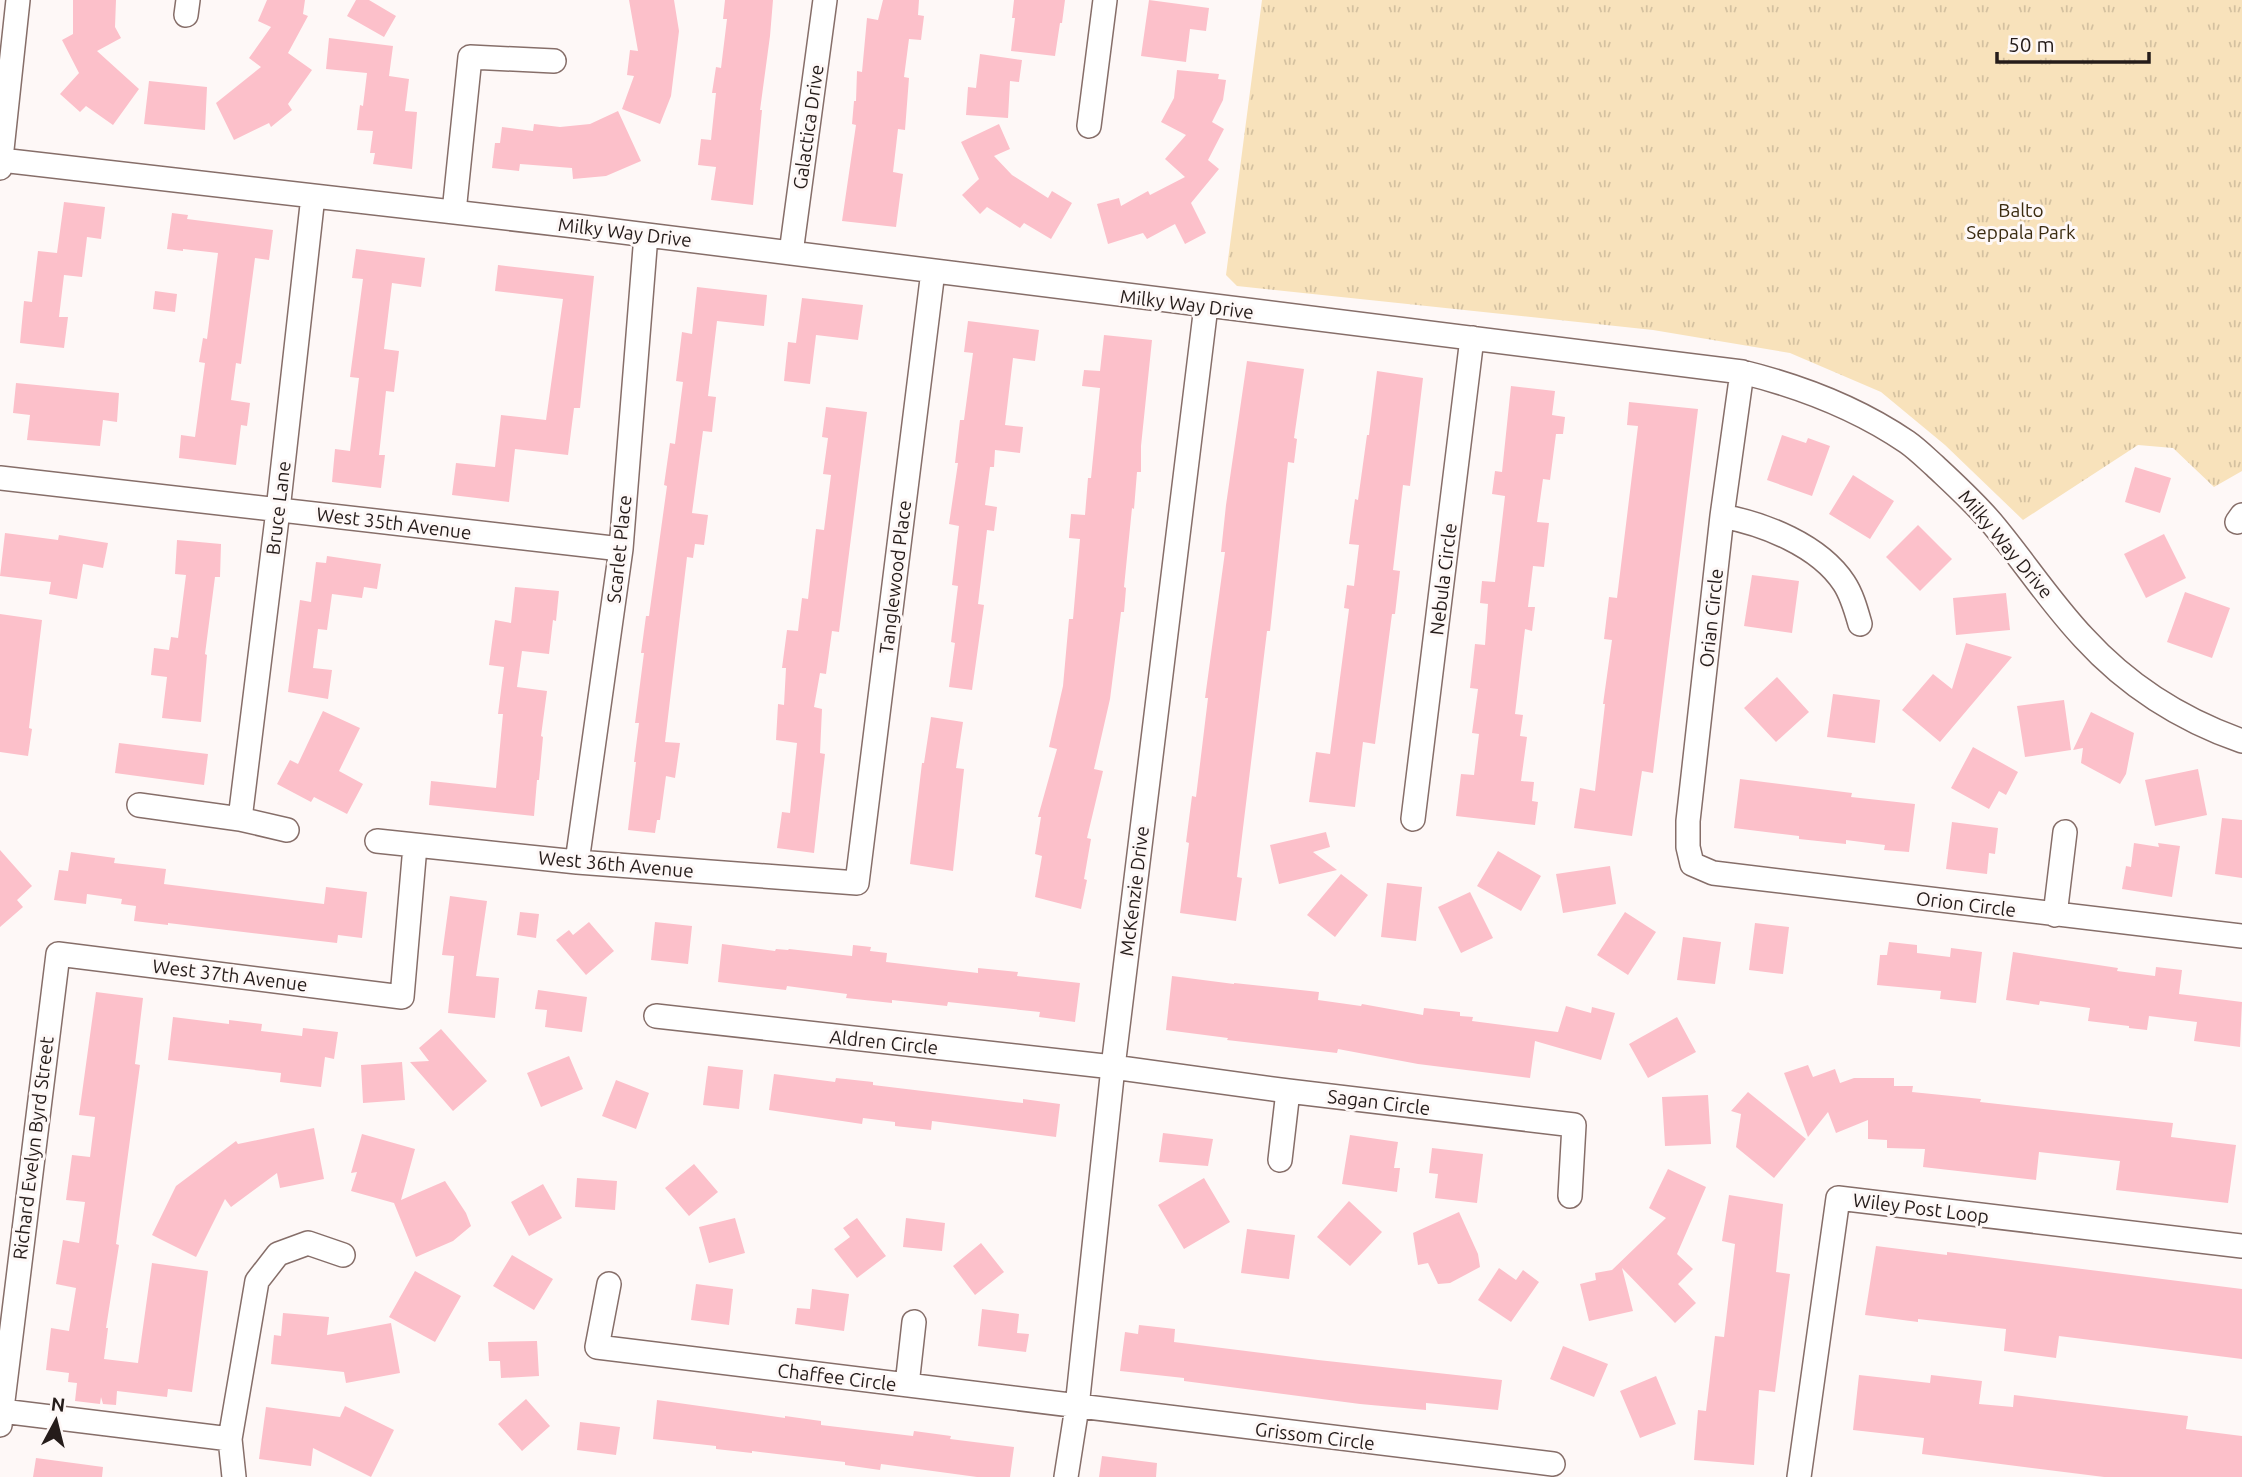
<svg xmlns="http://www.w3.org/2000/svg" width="2242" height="1477" viewBox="0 0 2242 1477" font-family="Ubuntu,sans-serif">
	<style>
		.park { fill: url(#park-tufts) }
		.building { fill: #fcc0ca }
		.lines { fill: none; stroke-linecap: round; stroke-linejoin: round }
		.minor-casing { stroke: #866e69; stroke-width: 26 }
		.minor { stroke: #fff; stroke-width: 23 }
		.labels { text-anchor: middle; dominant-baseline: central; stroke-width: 6; stroke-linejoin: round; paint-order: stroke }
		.street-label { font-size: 19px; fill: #251c1a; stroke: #fef8f7 }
		.park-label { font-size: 19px; fill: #3a2b10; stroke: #fef8f7 }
	</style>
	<defs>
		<pattern id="park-tufts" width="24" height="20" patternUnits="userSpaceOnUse" patternTransform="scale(1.75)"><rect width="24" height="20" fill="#f8e2bb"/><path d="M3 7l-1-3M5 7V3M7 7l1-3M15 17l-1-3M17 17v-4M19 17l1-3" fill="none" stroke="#d4c1a0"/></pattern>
	</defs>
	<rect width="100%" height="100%" fill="#fef8f7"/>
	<path class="park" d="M1262,0h980v471l-28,16 -41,-39 -35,-3 -115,75 -78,-75 -64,-53 -91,-39 -137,-23 -416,-44 -11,-11z"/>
	<path class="building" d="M73,0h43l-1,27 6,11 -24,13 42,38 -26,36 -27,-19 -6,6 -20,-18 19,-21 -17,-33 11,-6z
		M267,0h38l-2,14 5,2 -20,37 24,17 -24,34 4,6 -21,17 -2,-4 -35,17 -18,-37 45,-36 -12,-9 22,-31 -13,-6z
		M356,0h13l27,16 -12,21 -37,-21z
		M629,0h45l5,31 -8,65 -11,28 -38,-15 12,-33 -7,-1 3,-25 8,1z
		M725,0h48l-3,36 -10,74h2l-9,95 -42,-5 5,-33 -18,-2 3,-26 10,1 5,-47h-4l4,-26 5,1 6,-49h-4z
		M883,0h36l-1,15 6,1 -3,24 -12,-1 -5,38 5,1 -4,52 -7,-1 -5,43 10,2 -7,53 -54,-6 14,-96 -4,-1 2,-23h2l1,-30 5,1 5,-54 11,2z
		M1014,0h51l-3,23h-2l-5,33 -44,-5 4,-33h-3z
		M1149,0l60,8 -3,23 -16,-2 -4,33 -45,-6z
		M329,38l64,8 -4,30 20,3 -4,32 12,1 -5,57 -39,-5 2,-11h-5l3,-22 -16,-1 3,-25 3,1 4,-33 -41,-4z
		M980,54l42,6 -3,22 -9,-1 -2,37 -42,-3 2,-28 8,1z
		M1177,70l42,4 -1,5 8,1 -3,20 -11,22 12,7 -16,31 11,9 -28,34 15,30 -21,11 -10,-20 -28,15 -4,-6 -35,11 -11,-40 22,-6 2,8 27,-15 2,4 35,-18 -20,-18 21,-24 -25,-13 13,-24z
		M149,81l58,6 -2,43 -61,-6z
		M618,111l23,50 -35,15 -33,3 -1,-11 -52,-4 -1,7 -27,-3 3,-25h5l2,-16 31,4 1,-7 26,3 30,-3z
		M999,124l11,25 -16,7 18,19 36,23 4,-7 20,12 -21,36 -27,-16 -4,5 -33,-21 -7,7 -18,-19 17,-16 -18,-37z
		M64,202l41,5 -4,32 -14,-2 -5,40 -18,-2 -5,42h9l-4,31 -44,-5 4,-42 8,1 6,-51 19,2z
		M172,213l16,2 -1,4 86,11 -4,30 -14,-2 -14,106 -5,-1 -5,37 19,3 -3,23 -6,-1 -5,40 -57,-7 2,-23 14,2 10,-74 -6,-1 4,-24 4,1 11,-86 -35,-4v2l-16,-2z
		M356,249l69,9 -4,29 -29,-4 -8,66 15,2 -5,41 -8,-1 -7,64h6l-4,33 -49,-6 3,-33 15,2 9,-73 -9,-1 13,-98 -11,-1z
		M498,265l96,11 -14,132h-6l-6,47 -53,-6 -6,53 -57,-7 4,-32 39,4 6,-52 45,5 17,-121 -68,-8z
		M697,287l70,8 -3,31 -47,-5 -9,75 8,1 -4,35 -9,-1 -11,82 16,2 -4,30 -9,-1 -2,14 -6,-1 -22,185 15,1 -5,35 -9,-2 -6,44h-3l-2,13 -27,-3 8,-68h-2l5,-39h-4l9,-70h-3l5,-37h3l18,-130 -3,-1 6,-42 5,1 8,-62 -7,-1 6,-49 10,2z
		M155,291l22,3 -2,18 -22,-3z
		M802,298l61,7 -5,35 -42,-5 -6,49 -26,-3 4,-39 8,1z
		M968,321l71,9 -4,31 -22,-3 -8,67 18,2 -3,26 -25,-3 -1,17h-4l-5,38 12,2 -3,24 -7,-1 -9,74 6,1 -12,85 -23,-3 6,-44 -4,-1 7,-56 -6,-1 7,-59 -10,-2 9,-61h-3l5,-43h4l9,-67 -9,-1z
		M1104,335l48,5 -11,106v26h-4l-3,37 -2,-1 -8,79 2,1 -2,24h-3l-11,87 -16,70 9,2 -16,67 4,1 -7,40 3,1 -6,29 -46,-12 7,-41 -7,-2 6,-37h-3l19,-68 -8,-2 14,-61 6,-67h4l7,-80 -11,-1 2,-24 14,1 3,-37h3l9,-90 -18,-2 2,-16 16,1z
		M1247,361l57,8 -10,69 3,1 -3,24 -6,-1 -18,169h-3l-12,99 -18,147 5,1 -6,43 -56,-8 9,-70 -3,-1 6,-46 4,1 12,-99h-3l20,-146h-4l5,-47z
		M1377,371l46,7 -13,108 -7,-1 -10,85 7,1 -5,43h-3l-17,130 -12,-2 -8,65 -46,-5 7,-50 14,2 19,-145 -5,-1 3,-23 7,1 5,-41 -10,-1 6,-45 3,1 9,-65h2z
		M16,383l103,10 -2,29 -14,-2 -3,26 -73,-6 3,-25 -17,-2z
		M1511,386l44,5 -3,24 13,2 -2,17h-7l-6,46 -7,-1 -6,43 12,1 -5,44 -11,-1 -5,41h7l-3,24 -7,-2 -10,85 8,1 -3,21 7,1 -6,44 13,1 -2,19 6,1 -3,23 -79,-9 5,-42 13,1 5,-41 -7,-1 6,-44 -8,-1 5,-44 10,1 3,-41 -8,-1 2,-22 13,1 10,-86 -13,-2 3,-23 7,1z
		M1629,402l69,7 -45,364 -11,-2 -10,65 -58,-8 6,-40 15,3 10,-87h-2l9,-64 -8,-1 5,-42 8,1 21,-172 -11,-1z
		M826,407l41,5 -28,220 -7,-1 -6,43 -6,-1 -6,34 8,2 -2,44 5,1 -11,99 -37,-5 5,-36 8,1 7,-70 -21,-3 2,-36 6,1 2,-37h-4l5,-38 11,1 4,-33 6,1 8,-70 8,1 7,-55 -8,-1 5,-36 -6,-1z
		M1782,435l24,8 2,-5 22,8 -18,50 -45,-16z
		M2135,467l36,11 -11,35 -35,-11z
		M1853,475l41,26 -24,38 -41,-25z
		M1918,525l34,34 -32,32 -34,-34z
		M5,533l53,7 1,-5 49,8 -5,25 -20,-4 -6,35 -28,-5 2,-12 -51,-6z
		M2164,534l22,44 -40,20 -22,-44z
		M177,540l44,4 -1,33h-5l-10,77 2,1 -6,67 -39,-4 5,-41 -16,-2 3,-27 15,2 2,-13 7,1 8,-63 -11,-1z
		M327,556l54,8 -4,25 -13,-2 -2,11 -30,-4 -5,36 -9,-1 -5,39 19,2 -4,29 -40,-7 12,-92 11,2 5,-40 10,1z
		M1752,575l47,6 -7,52 -48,-7z
		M515,587l44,4 -3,30 -3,-1 -4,34 -27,-3 -5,36 30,4 -6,45 2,1 -4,43h-2l-3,36 -105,-11 2,-24 65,7 7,-74h-5l6,-47 -15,-2 6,-45 16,3z
		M2185,592l45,16 -18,50 -45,-16z
		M2006,593l4,37 -54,5 -3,-37z
		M0,614l42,6 -13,108 3,1 -4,27 -28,-4z
		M1966,643l46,14 -72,85 -38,-32 31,-36 19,15z
		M1777,677l32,35 -33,30 -32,-34z
		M1833,694l47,6 -5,43 -48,-6z
		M2064,700l7,50 -46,7 -8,-51z
		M323,711l37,17 -21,43 24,13 -16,30 -33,-17 -3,5 -34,-18 13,-24 8,4z
		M2091,712l43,21 -8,41 -6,10 -39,-21 2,-15 -10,2z
		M931,717l32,5 -7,46 8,1 -11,102 -43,-7 12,-101h2z
		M119,743l89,11 -4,31 -89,-12z
		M1973,747l45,25 -12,23 -7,-4 -10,18 -38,-21z
		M2198,769l9,46 -52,11 -10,-46z
		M1740,779l112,14 -1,4 64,7 -6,48 -25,-2 1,-5 -39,-5v4l-47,-5v-3l-65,-8z
		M2222,818l20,2v58l-27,-4z
		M1952,822l46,6 -3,26 -6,-1 -2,21 -41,-5z
		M1326,832l4,15 -17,5 24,18 -58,14 -9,-39z
		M2134,843l25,4 -1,-4 22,3 -8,51 -50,-8 4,-23 5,1z
		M0,850l32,36 -15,14 6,7 -23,20z
		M1498,851l43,25 -20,35 -44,-25z
		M71,852l44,6 -1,5 52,6 -2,15 160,20 2,-17 41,5 -5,46 -24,-3 -1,8 -169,-20v2l-34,-4 2,-15 -15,-2 1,-5 -35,-5 -1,10 -32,-4 5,-30 9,1z
		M1610,866l6,38 -53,9 -7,-39z
		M1341,874l27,21 -33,42 -28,-22z
		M1387,883l35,4 -6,54 -35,-4z
		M1470,892l23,46 -32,15 -23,-46z
		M450,896l37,5 -11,75 23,2 -4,40 -47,-5 6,-57 -12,-1z
		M520,912l19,2 -3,24 -19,-3z
		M1625,912l31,20 -28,43 -31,-20z
		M589,922l25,29 -28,24 -30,-35 13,-10 4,5z
		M655,922l37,4 -4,38 -37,-4z
		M1755,923l34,4 -6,47 -34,-4z
		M1683,937l38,5 -6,42 -38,-4z
		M1889,942l28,3v8l33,4 1,-9 31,4 -6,51 -36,-4 1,-8 -64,-6 3,-30h7z
		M722,944l53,7 1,-2 12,1 1,-1 63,7 1,-11 18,2 -1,4 17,2 -1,9 92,11v-5l40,4 -1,4 63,7 -5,39 -36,-5 1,-5 -92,-10 -1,4 -55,-6v3l-46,-5 1,-4 -60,-8 -1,4 -68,-8z
		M2013,952l105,16 -1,3 38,5 1,-9 26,3 -3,24 63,8 -2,45 -46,-6 3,-19 -48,-6 -2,14 -18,-2v-2l-41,-5 2,-13 -50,-7 -1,4 -33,-5z
		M1172,976l62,8v-1l85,9 -1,8 43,6 1,-2 61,11 1,-7 36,4v4l13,1 -1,4 86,11 8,-26 25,7 1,-6 23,6 -14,47 -66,-19 -5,37 -112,-14 -80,-15 -1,4 -110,-13 1,-2 -62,-8z
		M538,990l49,7 -5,35 -37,-5 2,-17 -12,-1z
		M96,992l47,6 -8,66 5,1 -24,179 3,1 -13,83h2l-4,31 34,4 14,-100 56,8 -16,121 -24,-3 -1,8 -50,-6 -1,14 -13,-1 -2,-7 -1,7 -25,-3 2,-18 -9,-1 1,-9 -23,-3 5,-42 18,3 7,-43 -20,-4 7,-44 16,3 6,-41 -19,-2 6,-45 18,2 5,-40 -16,-2z
		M173,1017l56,7v-4l33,4 -1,7 41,5 1,-8 35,4 -4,27 -9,-2 -4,30 -41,-5 1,-9 -113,-13z
		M1677,1017l19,35 -48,26 -19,-34z
		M441,1029l46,52 -34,30 -43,-49 19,-1 -10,-13z
		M569,1056l14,33 -42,18 -14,-34z
		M402,1062l3,38 -42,3 -2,-38z
		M1808,1065l5,12 22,-8 5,14 14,-5h40v8h19l-1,6 69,7 -1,3 193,21 -2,14 65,8 -8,58 -112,-13 4,-29 -81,-9 -3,28 -113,-13 2,-18 -38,-1v-8l-19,-1v-19l-32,13 -8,-21 -20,25 -24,-64z
		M708,1066l35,4 -4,39 -36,-4z
		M774,1074l61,8 1,-4 37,4v3l150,18v-4l37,5 -4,33 -124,-16 -1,9 -36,-4v-4l-32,-4 -1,6 -93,-14z
		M616,1080l33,13 -13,36 -34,-13z
		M1748,1092l58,47 -32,39 -38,-31 5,-33 -10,-3z
		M1708,1095l3,49 -46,2 -3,-49z
		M314,1128l10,51 -44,9 -3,-15 -46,34 -6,-8 -29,58 -44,-22 24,-49 60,-45 2,3z
		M1163,1133l50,6 -5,27 -49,-4z
		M362,1134l53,15 -14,51 44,-19 21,32 5,13 -18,15 -37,16 -22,-54 -43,-12 6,-19 -6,1z
		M1350,1135l48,7 -4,26h6l-3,24 -55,-8z
		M1432,1148l51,6 -6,49 -42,-5 3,-24 -9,-1z
		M694,1164l24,28 -29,24 -24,-28z
		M1668,1169l38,18 -29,67 16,15 -15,15 18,19 -21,20 -53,-55 11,43 -44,10 -9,-37 16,-4 -1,-7 17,-3 54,-52 -17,-10z
		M577,1178l40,3 -2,29 -40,-3z
		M1204,1178l26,44 -46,27 -26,-44z
		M543,1184l19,34 -33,18 -18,-34z
		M1729,1195l54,9 -7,68 14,2 -15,118 -16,-2 -5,75 -60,-5 4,-50 8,1 9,-75 9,1 11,-93 -13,-3z
		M1349,1201l33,31 -32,34 -33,-29z
		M1459,1212l19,42 2,13 -30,16 -12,1 -10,-21 -10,2 -5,-32z
		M735,1218l10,35 -36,10 -10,-36z
		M857,1218l29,38 -29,22 -23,-29 16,-12 -7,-9z
		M906,1218l39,5 -3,28 -39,-4z
		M1247,1229l48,6 -6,44 -48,-6z
		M981,1243l23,29 -29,23 -22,-29z
		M1876,1246l71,9v-3l295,37v70l-183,-23 -3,22 -52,-7 2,-22 -88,-10v3l-53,-7z
		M512,1255l41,24 -19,31 -41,-24z
		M1499,1268l17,12 7,-10 16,12 -28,40 -33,-22z
		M415,1271l46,25 -26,46 -46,-25z
		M696,1284l37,5 -4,36 -38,-5z
		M812,1289l37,5 -5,37 -49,-7 2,-16 13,1z
		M982,1309l37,5 -2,19 12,1 -3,18 -48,-6z
		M283,1313l46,4 -2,18 64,-12 9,50 -54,10 -2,-11 -73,-8 3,-29 7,1z
		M1139,1325l36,4 -1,13 144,18 184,20 -4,30 -72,-7v7l-66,-6 -176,-23v-3l-64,-7 5,-39 13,2z
		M537,1341l2,35 -38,2 -1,-17h-11l-1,-19z
		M1563,1346l45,18 -14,33 -44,-18z
		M1859,1375l71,8 1,-8 51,6 -3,23 34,3 1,-12 174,21 -2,13 56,7v41h-138l-182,-23 2,-16 -71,-8z
		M1656,1376l20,48 -36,14 -20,-47z
		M526,1399l24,27 -28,25 -24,-27z
		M657,1400l128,18v-2l36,5v4l92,11 1,-5 37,5 -1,3 64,8 -4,30h-33l-96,-13 -1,6 -35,-5v-3l-93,-11v2l-36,-4v-3l-63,-7z
		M345,1406l49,24 -23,47 -58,-29 -2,18 -52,-7 7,-52 74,10z
		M580,1422l40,5 -4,28 -39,-5z
		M1102,1456l55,7 -1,14h-57z
		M36,1458l67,9 -1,10h-69z"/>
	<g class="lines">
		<g class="minor-casing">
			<path id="minor" d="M186,15l2,-15
				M1089,126l16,-126
				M1,160l574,66 1167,146c57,14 115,36 165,70 10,7 19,16 28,24 19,18 39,36 56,56 32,38 59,80 93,116 43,47 98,82 158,103
				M0,168l18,-168
				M454,212l16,-155 84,4
				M791,253l34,-253
				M1742,372l-20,144 -34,305v26l4,17 21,9 529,63
				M0,478l621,71
				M1722,516c42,8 97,29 122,67 8,12 12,27 16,41
				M2237,522l5,-7
				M139,805l101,14 47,11
				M240,819l38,-309 35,-314
				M1413,819l59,-481
				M377,841l200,21 280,21 76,-612
				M577,862l44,-313 25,-314
				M2055,915l10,-83
				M656,1016l457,51 175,24 286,34 -4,71
				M1280,1160l8,-69
				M609,1284l-12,63 956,117
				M907,1385l7,-63
				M2,1411l228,28
				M0,1425l58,-471 344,43 13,-151
				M234,1477l-4,-38 27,-158 21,-27 30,-11 35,12
				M1066,1477l11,-70 36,-340 93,-761
				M1799,1477l39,-279 404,48"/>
		</g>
		<use href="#minor" class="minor"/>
	</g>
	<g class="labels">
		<g class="street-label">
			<text transform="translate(808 127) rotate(-82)">Galactica Drive</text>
			<text transform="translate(625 232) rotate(7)">Milky Way Drive</text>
			<text transform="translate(1187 304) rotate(7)">Milky Way Drive</text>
			<text transform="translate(278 508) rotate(-83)">Bruce Lane</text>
			<text transform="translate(394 523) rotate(7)">West 35th Avenue</text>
			<text transform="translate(2006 544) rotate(50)">Milky Way Drive</text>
			<text transform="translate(619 549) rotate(-84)">Scarlet Place</text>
			<text transform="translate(895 577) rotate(-83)">Tanglewood Place</text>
			<text transform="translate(1443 579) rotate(-83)">Nebula Circle</text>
			<text transform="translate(1711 618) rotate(-84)">Orian Circle</text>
			<text transform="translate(616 864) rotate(5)">West 36th Avenue</text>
			<text transform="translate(1134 891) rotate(-83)">McKenzie Drive</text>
			<text transform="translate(1966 904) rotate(7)">Orion Circle</text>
			<text transform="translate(230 975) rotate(7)">West 37th Avenue</text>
			<text transform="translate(884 1042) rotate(6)">Aldren Circle</text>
			<text transform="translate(1379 1102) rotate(7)">Sagan Circle</text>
			<text transform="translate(33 1148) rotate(-83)">Richard Evelyn Byrd Street</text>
			<text transform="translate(1921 1208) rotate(7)">Wiley Post Loop</text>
			<text transform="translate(837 1377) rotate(7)">Chaffee Circle</text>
			<text transform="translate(1315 1436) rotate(7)">Grissom Circle</text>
		</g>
		<g class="park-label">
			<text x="2021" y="210">Balto<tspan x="2021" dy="22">Seppala Park</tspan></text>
		</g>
	</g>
	<g transform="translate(56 1421) rotate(7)" stroke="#fef8f7" stroke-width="5" paint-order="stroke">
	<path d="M0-5L12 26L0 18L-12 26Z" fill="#251c1a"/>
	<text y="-10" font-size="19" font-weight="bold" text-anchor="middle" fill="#251c1a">N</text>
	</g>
	<path d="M1997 52v10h152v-10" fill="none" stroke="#251c1a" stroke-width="3.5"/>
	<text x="2008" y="52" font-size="21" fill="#251c1a" stroke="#fef8f7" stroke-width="5" paint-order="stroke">50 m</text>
</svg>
